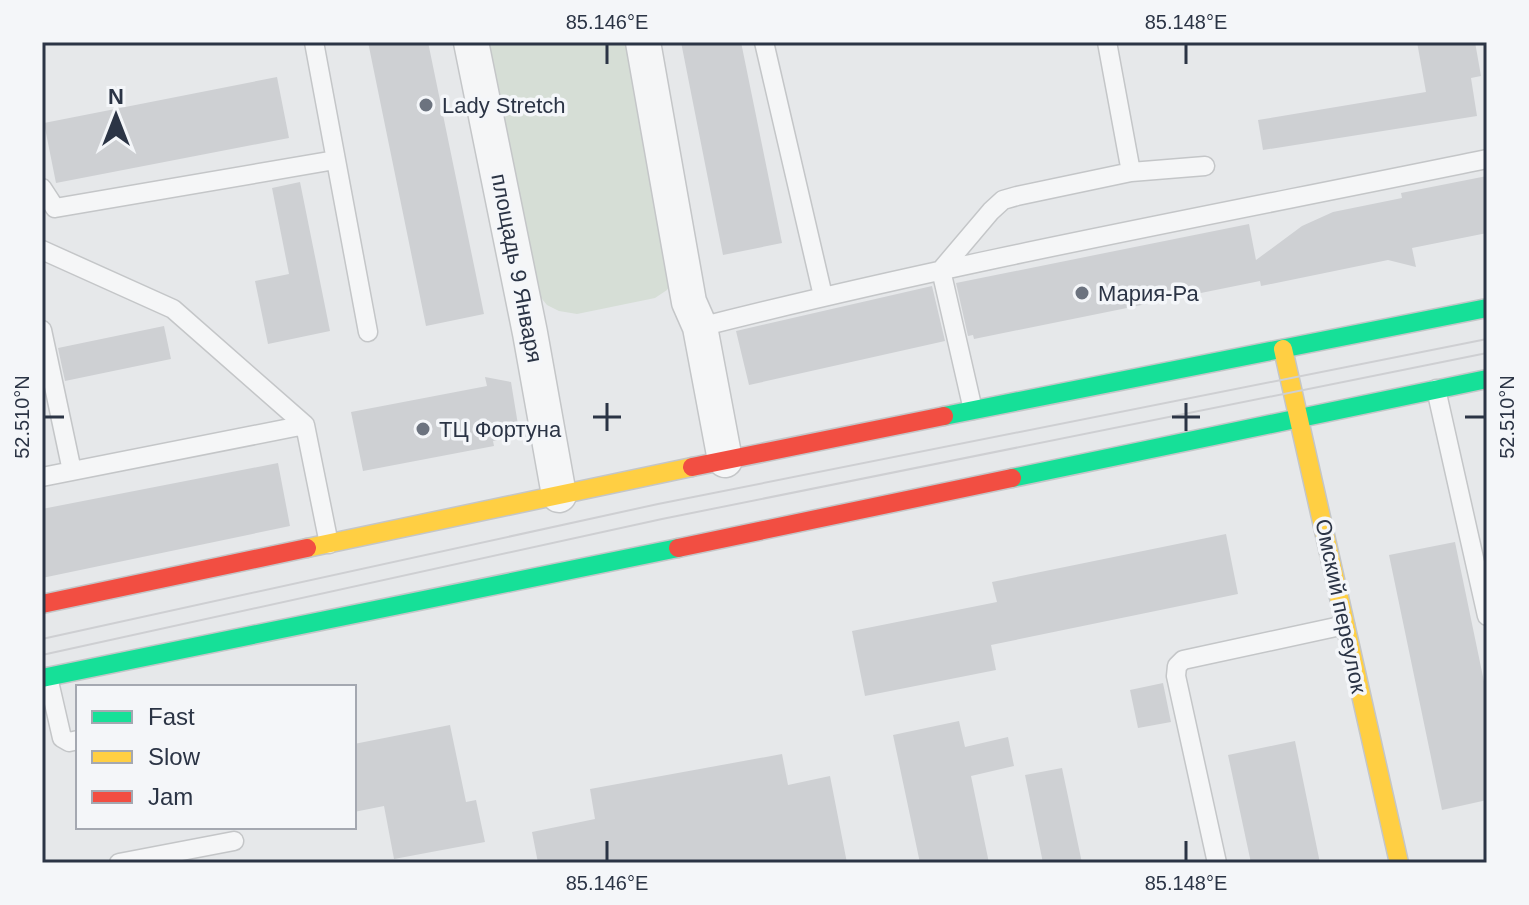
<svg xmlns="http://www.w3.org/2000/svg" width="1529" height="905" viewBox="0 0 1529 905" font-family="Helvetica,sans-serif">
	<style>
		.green { fill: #d6ded6 }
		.building { fill: #ced0d3 }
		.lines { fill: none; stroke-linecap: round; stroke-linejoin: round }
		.lane-casing { stroke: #c4c6c8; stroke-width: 21 }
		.street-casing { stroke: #c4c6c8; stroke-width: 37 }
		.fast-casing { stroke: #c4c6c8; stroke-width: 21 }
		.slow-casing { stroke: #c4c6c8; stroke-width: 21 }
		.jam-casing { stroke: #c4c6c8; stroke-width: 21 }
		.lane { stroke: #f5f6f7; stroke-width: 18 }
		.street { stroke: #f5f6f7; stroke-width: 34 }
		.fast { stroke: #16e098; stroke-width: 18 }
		.slow { stroke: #ffcf43; stroke-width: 18 }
		.jam { stroke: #f24e42; stroke-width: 18 }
		.tram { stroke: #cecfd2; stroke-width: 2 }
		.ticks { fill: none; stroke: #2b3445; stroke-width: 3 }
		.poi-dot { fill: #6c737f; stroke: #f4f6f9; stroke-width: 3 }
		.labels { text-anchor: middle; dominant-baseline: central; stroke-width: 7; stroke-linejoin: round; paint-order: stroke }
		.poi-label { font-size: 22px; fill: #2b3445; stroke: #f4f6f9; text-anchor: start }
		.street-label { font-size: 22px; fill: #2b3445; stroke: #f4f6f9 }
		.neatline { fill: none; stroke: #2b3445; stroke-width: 3 }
		.ticks-label { font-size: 20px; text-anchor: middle; fill: #2b3445 }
	</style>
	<rect width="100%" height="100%" fill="#e6e8ea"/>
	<path class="green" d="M486,42h145l44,236 -8,12 -12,8 -78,16 -18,-3 -12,-6 -10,-12z"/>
	<path class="building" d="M368,42h60l56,272 -58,12z
		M681,42h60l41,201 -59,12z
		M1417,42h58l6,34 -10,2 6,38 -214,34 -5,-30 168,-28z
		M277,77l12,61 -233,45 -12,-60z
		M1487,176v57l-75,15 4,19 -28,-7 -127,26 -1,-5 -286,58 -1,-4 -5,1 -12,-53 293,-59 7,36 46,-34 31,-14 69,-14 -1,-5z
		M300,182l30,149 -62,13 -13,-63 34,-7 -17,-86z
		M932,286l13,55 -196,44 -13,-54z
		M164,326l7,33 -106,22 -7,-33z
		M485,377l26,5 9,55 -27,4 1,5 -131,25 -12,-59 136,-26z
		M278,463l12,63 -248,52v-69z
		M1226,534l12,60 -247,51 5,25 -131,26 -13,-65 145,-29 -5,-20z
		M1455,542l32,154v104l-45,10 -53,-255z
		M1163,683l8,39 -33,6 -8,-38z
		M959,721l6,26 43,-10 6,29 -43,10 18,87h-69l-27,-128z
		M450,725l16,77 10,-2 9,42 -91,17 -10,-53 -30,6v-68z
		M1295,741l25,122h-69l-23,-108z
		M782,754l6,31 42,-9 17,87h-309l-6,-31 63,-13 -5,-30z
		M1062,768l20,95h-39l-18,-88z"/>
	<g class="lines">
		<g class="lane-casing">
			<path id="lane" d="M314,42l54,290
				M764,42l59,254
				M1107,42l24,130 74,-6
				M42,188l13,20 280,-48
				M42,250l131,59 132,116
				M700,327c260,-66 524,-114 787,-168
				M42,330l30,141
				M1436,389l51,227
				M973,410l-32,-140 50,-59 12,-11 14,-4 114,-24
				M42,477l263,-52 24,119
				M48,677l14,61 7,4 9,-2
				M119,863l115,-22
				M1217,863l-41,-187 1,-10 6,-6 162,-35"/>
		</g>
		<g class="street-casing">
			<path id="street" d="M471,42l59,291 29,162
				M643,42l46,260 11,25 25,133"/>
		</g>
		<g class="fast-casing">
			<path id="fast" d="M944,416l543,-108
				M1012,478l475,-99
				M42,678l636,-130"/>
		</g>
		<g class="slow-casing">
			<path id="slow" d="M1283,349l116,514
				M307,548l385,-81"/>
		</g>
		<g class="jam-casing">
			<path id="jam" d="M692,467l252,-51
				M678,548l334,-70
				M42,604l265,-56"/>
		</g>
		<use href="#lane" class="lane"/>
		<use href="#street" class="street"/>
		<use href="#fast" class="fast"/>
		<use href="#slow" class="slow"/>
		<use href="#jam" class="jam"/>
		<path class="tram" d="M42,639l616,-135 829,-165
			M42,655l620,-136 825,-166"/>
	</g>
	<path class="ticks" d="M607,44v20M1186,44v20M607,403v28M1186,403v28M44,417h20M593,417h28M1172,417h28M1465,417h20M607,841v20M1186,841v20"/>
	<g class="poi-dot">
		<circle cx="426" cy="105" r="8"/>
		<circle cx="1082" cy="293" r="8"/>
		<circle cx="423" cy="429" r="8"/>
	</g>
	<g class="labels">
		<g class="poi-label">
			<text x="442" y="105">Lady Stretch</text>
			<text x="1098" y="293">Мария-Ра</text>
			<text x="439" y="429">ТЦ Фортуна</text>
		</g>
		<g class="street-label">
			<text transform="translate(517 268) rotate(79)">площадь 9 Января</text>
			<text transform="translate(1341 606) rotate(78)">Омский переулок</text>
		</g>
	</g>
	<rect width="1529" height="905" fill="none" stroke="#f4f6f9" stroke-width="88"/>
	<rect x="76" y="685" width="280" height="144" fill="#f4f6f9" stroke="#a4a8b1" stroke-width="2"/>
	<rect x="92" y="711" width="40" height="12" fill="#16e098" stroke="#a4a8b1" stroke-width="2"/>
	<text x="148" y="725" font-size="24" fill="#2b3445">Fast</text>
	<rect x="92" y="751" width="40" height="12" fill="#ffcf43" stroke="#a4a8b1" stroke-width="2"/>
	<text x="148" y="765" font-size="24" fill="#2b3445">Slow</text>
	<rect x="92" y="791" width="40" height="12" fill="#f24e42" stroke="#a4a8b1" stroke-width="2"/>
	<text x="148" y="805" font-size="24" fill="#2b3445">Jam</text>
	<g transform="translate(116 116)" stroke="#f4f6f9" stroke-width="6" paint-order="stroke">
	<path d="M0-6L14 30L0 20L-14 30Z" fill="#2b3445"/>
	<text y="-12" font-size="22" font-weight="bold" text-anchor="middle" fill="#2b3445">N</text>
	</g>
	<rect x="44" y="44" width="1441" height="817" class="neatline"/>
	<g class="ticks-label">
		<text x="607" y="29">85.146°E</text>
		<text x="1186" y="29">85.148°E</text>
		<text transform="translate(22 417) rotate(-90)" y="7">52.510°N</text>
		<text transform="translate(1507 417) rotate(-90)" y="7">52.510°N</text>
		<text x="607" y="890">85.146°E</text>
		<text x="1186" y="890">85.148°E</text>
	</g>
</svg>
